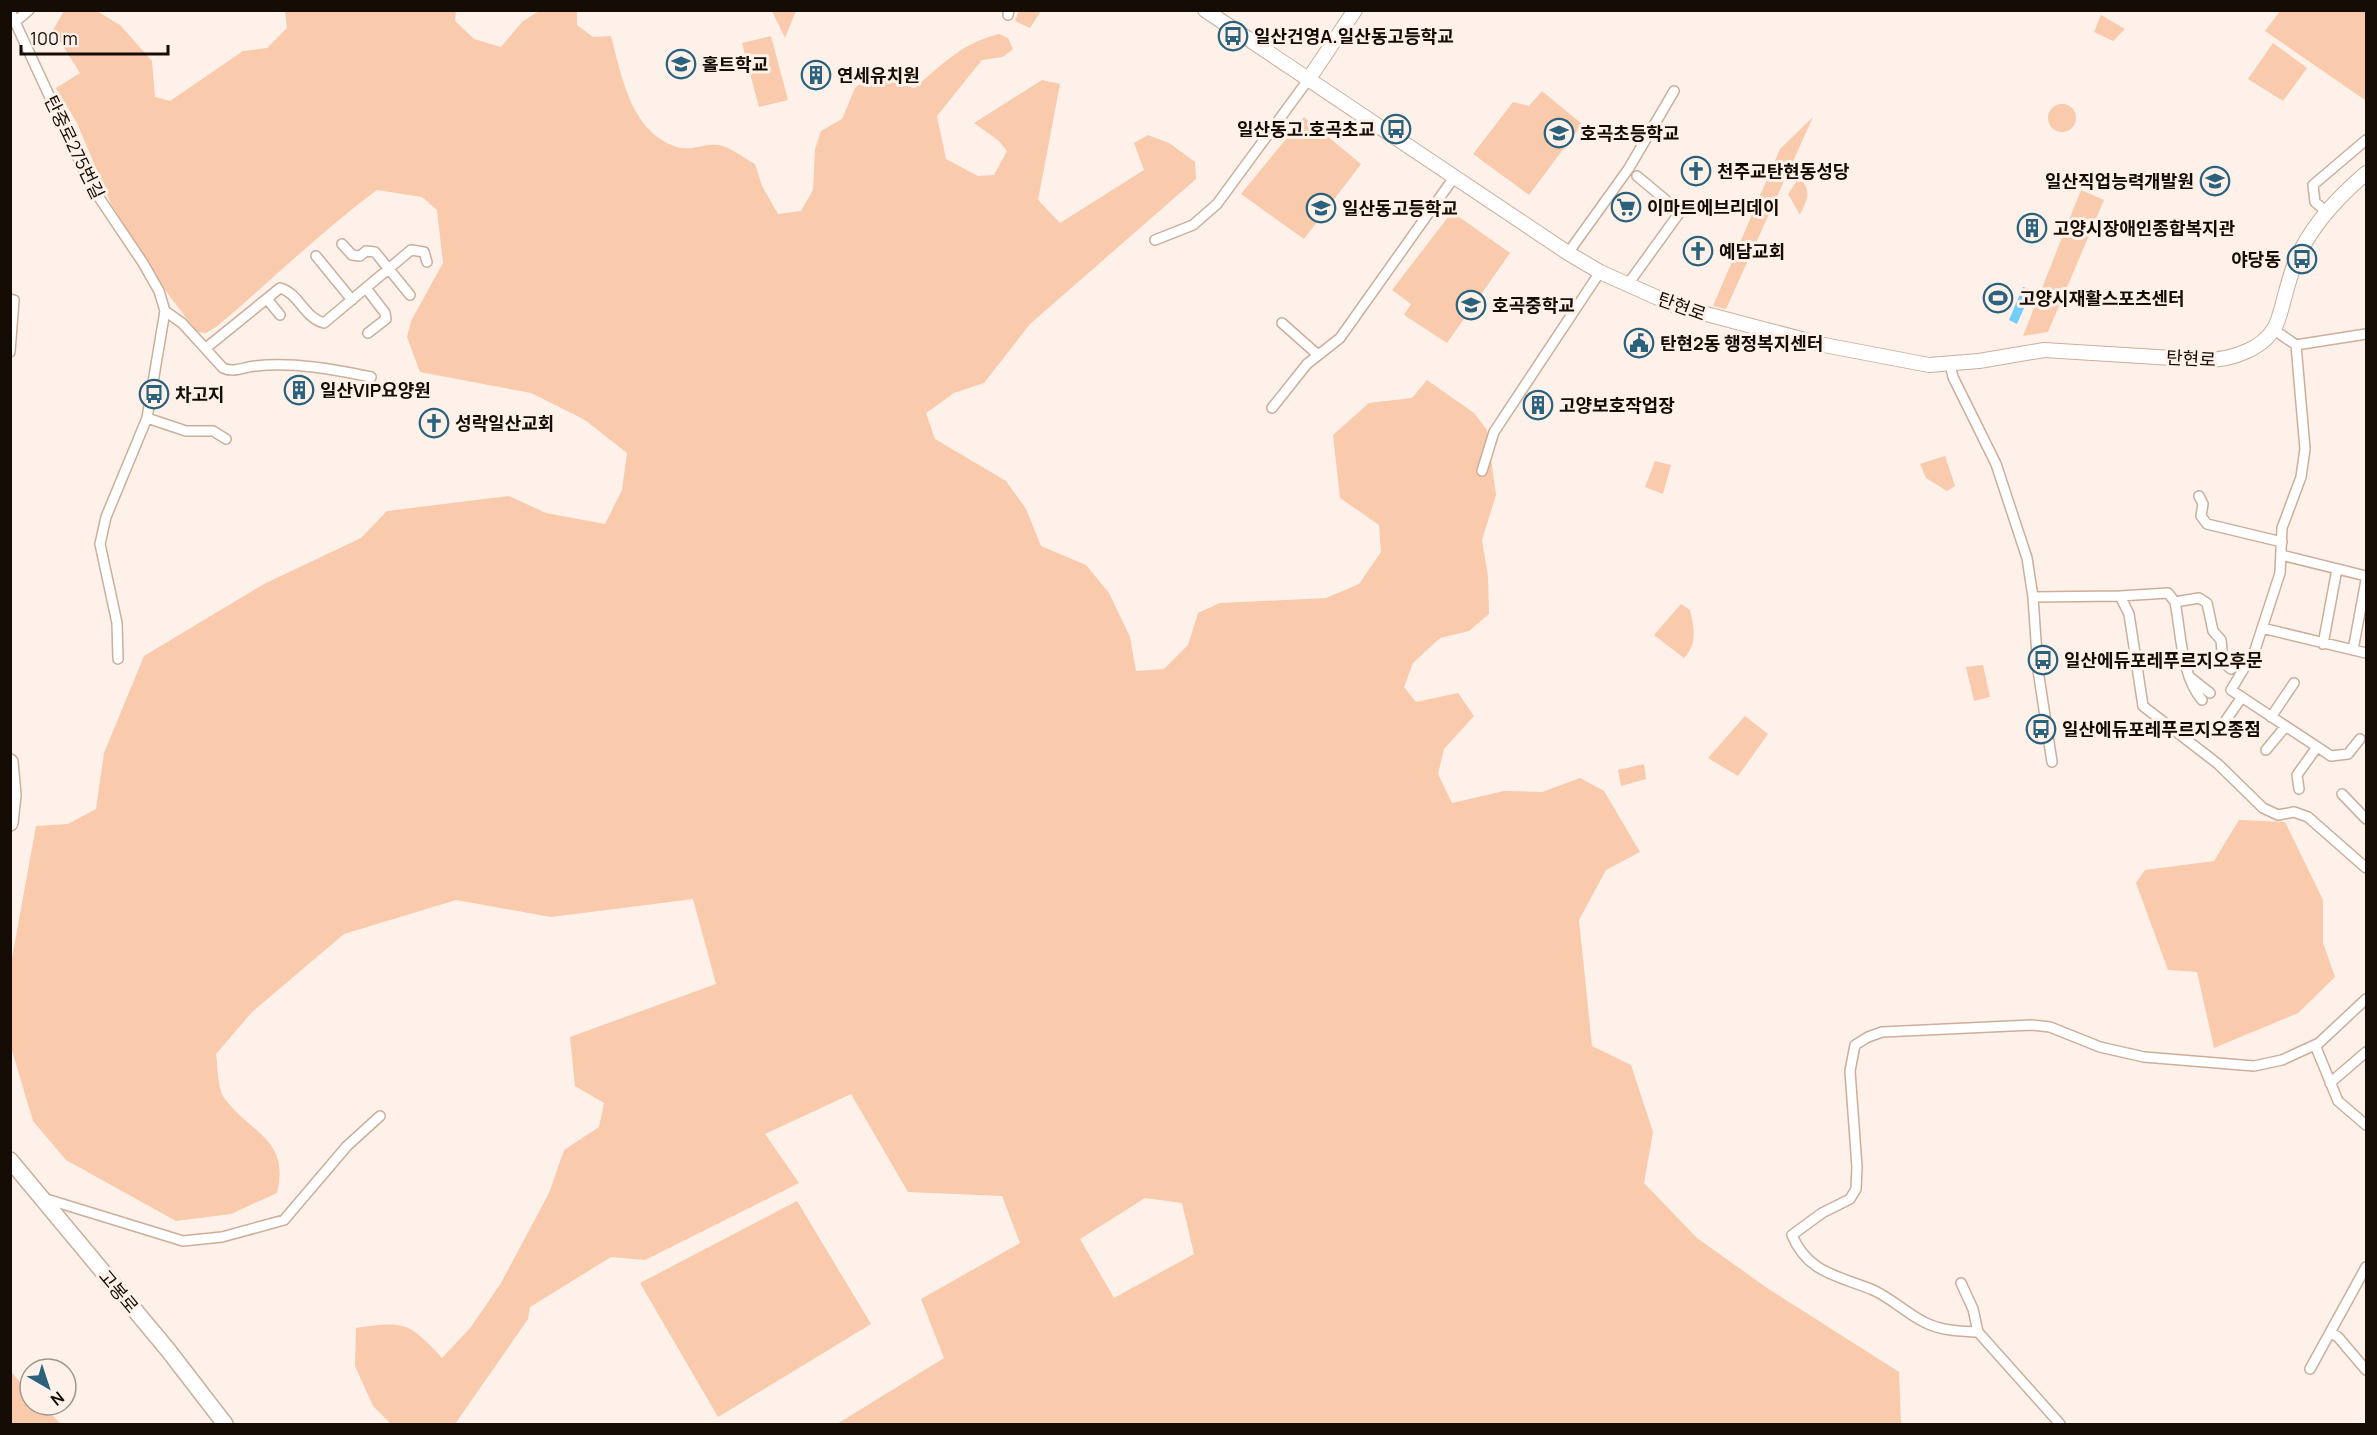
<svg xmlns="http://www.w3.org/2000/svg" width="2377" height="1435" viewBox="0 0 2377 1435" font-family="Manrope,'Noto Sans KR',sans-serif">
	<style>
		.green { fill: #f9caab; fill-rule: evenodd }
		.water { fill: #72cdfb }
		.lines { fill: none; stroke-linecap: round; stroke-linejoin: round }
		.minor-casing { stroke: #ccae9a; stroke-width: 12 }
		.secondary-casing { stroke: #ccae9a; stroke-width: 16 }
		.primary-casing { stroke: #ccae9a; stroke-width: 18 }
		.minor { stroke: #fff; stroke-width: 9 }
		.secondary { stroke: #fff; stroke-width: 14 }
		.primary { stroke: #fff; stroke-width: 15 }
		.labels { text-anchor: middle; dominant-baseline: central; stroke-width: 6; stroke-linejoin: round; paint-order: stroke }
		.poi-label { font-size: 18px; font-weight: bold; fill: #160c06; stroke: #fef1e9; text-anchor: start }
		.street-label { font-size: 18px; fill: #160c06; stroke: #fef1e9 }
	</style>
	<rect width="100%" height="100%" fill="#fef1e9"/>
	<path class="green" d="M1019,10h22v1l-11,17 -15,-7z
		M64,11h33l23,14 32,36 3,36 15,4 73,-50 24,-3 20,-20 -2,-17h171l-1,10 19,18 27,8 21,-25 17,-11h38v14l16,12 18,-1c11,42 21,100 70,112 12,2 25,-5 37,-3 12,1 27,14 37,19l7,22 16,28 23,-3 12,-21 2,-41 6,-18 21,-12 13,-31 14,-11 46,11c27,-24 49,-46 84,-54l9,4 5,11 -10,8 -21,3 -45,56 9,43 32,17 16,-1 13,-24 -8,-10 -25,-18 68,-43 18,4 -22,116 22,23 84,-53 -10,-27 14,-8 21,8 26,19 1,17 -166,145 -46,59 -30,10 -28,20 9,26 71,42 20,28 15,37 45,19 23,28 21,44 6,34 28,-2 24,-24 10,-32 22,-10 106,-5 33,-14 22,-32 -2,-27 -39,-27 -7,-63 36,-32 43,-5 15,-18 47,33 13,17 9,65 -14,45 6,36 1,38 -20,17 -29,7 -27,25 -9,24 12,15 42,-9 16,23 -30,33 -6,25 14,29 52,-12 38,1 38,-14 24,13 36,61 -34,18 -27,50 13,126 39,19 22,67 -9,51 53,55 70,50 132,84 2,52h-1064l107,-66 -23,-59 99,-56 -18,-47 -94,-4 -57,-98 -86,40 34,49 -154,77 -34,-3 -81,50 -2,12 -73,105h-64l-18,-18 -18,-40 1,-38c48,-7 53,-6 86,30l29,-31 30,-44 48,-90 15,-43 35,-23 5,-24 -29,-17 -5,-49 146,-53 -23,-85 -142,18 -95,-17 -112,34 -92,78 -36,42c2,12 1,35 9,45 26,35 65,40 52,94l-46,21 -55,7 -110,-61 -33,-39 -22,-74 -1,-51 2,-38 24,-132 32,-2 28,-15 8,-56 40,-97 120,-72 97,-46 26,-27 122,-15 37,17 59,11 17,-34 5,-37 -42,-33 -54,-27 -111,-21 -13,-35 4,-16 32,-58 -6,-53 -15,-13 -45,-7c-57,42 -107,92 -161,137l-10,6 -9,-1 -29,-38 -57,-90 -34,-81 -21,-35 24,-15 -27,-43zM1145,1198l37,5 12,51 -80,44 -34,-59z
		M772,11h24l-11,27z
		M2280,11h86l-1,89 -100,-69z
		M2101,15l24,14 -12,12 -19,-9z
		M771,36l17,64 -29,7 -17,-64z
		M2273,43l34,25 -24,33 -35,-22z
		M1542,91l40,33 -53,71 -56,-41 40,-52 16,4z
		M2048 118a14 14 0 1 1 28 0a14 14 0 1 1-28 0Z
		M1304,117l57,47 -57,75 -63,-45z
		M1813,117l-87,192 -13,-3 67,-157z
		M1797,181l6,1c9,12 2,21 -3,33l-12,-21z
		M2081,190l23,10 -56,132 -25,4z
		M1452,212l58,41 -63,90 -43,-28 7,-11 -19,-14z
		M1945,456l10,30 -8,5 -21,-13 -6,-14z
		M1655,461l16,4 -8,29 -18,-7z
		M1681,604l9,6c4,18 8,33 -6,48l-30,-23z
		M1983,665l7,32 -16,4 -8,-34z
		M1745,716l23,18 -30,42 -30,-18z
		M1644,764l2,15 -25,7 -3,-16z
		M2239,820l46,2 38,78v43l12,34 -37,36 -84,35 -17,-76 -29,-2 -32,-87 9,-13 69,-9z
		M797,1201l74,123 -153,93 -78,-134z
		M11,1372l19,21v12h12l19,19h-50z"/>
	<path class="water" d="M2023,287l9,3 -15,34 -8,-4z"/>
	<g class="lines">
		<g class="minor-casing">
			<path id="minor" d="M10,11l80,173 53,79 16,28 6,20 17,12 41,45c11,5 21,-1 32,-2 40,-4 77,3 116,11
				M1008,15l1,-5
				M15,22l14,-12
				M1637,176l43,36
				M2327,212l-12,-10 -2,-17 53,-45
				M1155,240l38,-15 24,-21 91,-124
				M342,244l10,11 8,1 6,-5 9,1 35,43
				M1568,253l61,-85 45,-77
				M316,256l36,44
				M1628,284l52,-72 14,-5 17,1
				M366,288l19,25 1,6 -18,14
				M10,299l4,1 -4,52
				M267,299l13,16
				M1282,323l36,32
				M2273,329l23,16 9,104 -4,28 -19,51 -2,45 -25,77 -24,40 100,66 17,-2 12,-15
				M2296,345l70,-11
				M206,348l74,-60c19,5 24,30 44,35l87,-73 13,2 3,10
				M1950,364l3,13 43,87 31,94 6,39 5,73 14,92
				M1272,408l35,-44 33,-26 115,-162
				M147,418l39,13h27l13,8
				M1482,471l12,-39 106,-160
				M2199,496l4,8 -2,12 6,8 75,18
				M2281,555l85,21
				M2120,596l48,-3 7,9c6,30 6,74 27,98
				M2033,597l87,-1 9,18 14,92 75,58 45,44 15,7 16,-3 14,5 58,51
				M2175,602l24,-4 8,5 6,28 8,9 2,22 8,7
				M2262,628l104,25
				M2323,644l14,-75
				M2353,650l13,-70
				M118,659l-1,-36 -17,-79 6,-27 41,-99 18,-107
				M2191,678l19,15
				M2271,717l23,-34
				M2226,720l16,-23
				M2266,750l19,-23
				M2299,789l-2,-14 20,-28
				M2342,794l24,25
				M2315,1045l23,56 28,24
				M2330,1083l36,-31
				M43,1198l140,43 39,-4 62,-17 63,-74 33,-30
				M1961,1283l12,26 5,23 82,92
				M1978,1332c-18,-1 -37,-1 -54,-10 -18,-9 -33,-24 -51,-32 -33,-14 -65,-16 -81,-55l30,-22 28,-14 6,-10 1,-22 -7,-96 5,-26 13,-8 14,-5 150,-7 18,2 50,20 44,10 110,9 28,-6 37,-17 47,-44
				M2331,1333l7,4 28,33
				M2310,1369l56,-102"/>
		</g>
		<g class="secondary-casing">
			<path id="secondary" d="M1205,10l363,243 32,19 76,34 148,39 105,20 50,-4 65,-11 161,10c26,0 63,-11 73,-40 8,-24 11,-48 23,-70 16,-31 40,-55 65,-77
				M1308,80l47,-70"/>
		</g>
		<g class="primary-casing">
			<path id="primary" d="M10,762l3,33 -3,28
				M10,1160l158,190 57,74"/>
		</g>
		<use href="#minor" class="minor"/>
		<use href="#secondary" class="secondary"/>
		<use href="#primary" class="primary"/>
	</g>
	<defs>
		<g id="bus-ring" transform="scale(1.5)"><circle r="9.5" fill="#fef1e9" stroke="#2a617c" stroke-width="1.5"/><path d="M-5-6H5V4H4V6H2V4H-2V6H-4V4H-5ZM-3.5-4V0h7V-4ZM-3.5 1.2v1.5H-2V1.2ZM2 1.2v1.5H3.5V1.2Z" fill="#2a617c"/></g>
		<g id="school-ring" transform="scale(1.5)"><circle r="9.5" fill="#fef1e9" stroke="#2a617c" stroke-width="1.5"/><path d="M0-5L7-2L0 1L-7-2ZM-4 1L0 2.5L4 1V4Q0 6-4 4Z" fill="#2a617c"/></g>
		<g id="building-ring" transform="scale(1.5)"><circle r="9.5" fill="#fef1e9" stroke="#2a617c" stroke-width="1.5"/><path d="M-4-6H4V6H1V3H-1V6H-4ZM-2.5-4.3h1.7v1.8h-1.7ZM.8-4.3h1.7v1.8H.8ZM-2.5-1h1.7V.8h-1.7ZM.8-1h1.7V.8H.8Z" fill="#2a617c"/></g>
		<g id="church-ring" transform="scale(1.5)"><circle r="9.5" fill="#fef1e9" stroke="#2a617c" stroke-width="1.5"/><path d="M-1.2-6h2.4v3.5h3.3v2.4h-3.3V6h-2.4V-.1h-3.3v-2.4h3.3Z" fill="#2a617c"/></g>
		<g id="supermarket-ring" transform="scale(1.5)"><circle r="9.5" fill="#fef1e9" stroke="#2a617c" stroke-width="1.5"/><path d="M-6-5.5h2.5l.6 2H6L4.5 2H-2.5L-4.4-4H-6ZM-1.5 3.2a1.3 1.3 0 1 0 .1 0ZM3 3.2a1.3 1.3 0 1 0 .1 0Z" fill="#2a617c"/></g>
		<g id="stadium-ring" transform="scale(1.5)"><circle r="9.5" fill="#fef1e9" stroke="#2a617c" stroke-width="1.5"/><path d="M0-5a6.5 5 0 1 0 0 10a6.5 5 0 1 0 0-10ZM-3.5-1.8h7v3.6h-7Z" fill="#2a617c"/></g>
		<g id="civic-ring" transform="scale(1.5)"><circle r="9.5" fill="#fef1e9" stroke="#2a617c" stroke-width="1.5"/><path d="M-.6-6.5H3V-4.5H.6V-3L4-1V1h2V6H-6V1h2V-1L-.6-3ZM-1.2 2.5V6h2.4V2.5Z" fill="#2a617c"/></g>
	</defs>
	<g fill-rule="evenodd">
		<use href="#bus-ring" x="1233" y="36"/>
		<use href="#school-ring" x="681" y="64"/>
		<use href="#building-ring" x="816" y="75"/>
		<use href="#bus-ring" x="1396" y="129"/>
		<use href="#school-ring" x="1559" y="133"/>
		<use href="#church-ring" x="1696" y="171"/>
		<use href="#school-ring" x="2215" y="181"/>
		<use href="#supermarket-ring" x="1626" y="207"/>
		<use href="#school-ring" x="1321" y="208"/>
		<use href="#building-ring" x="2032" y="228"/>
		<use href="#church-ring" x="1698" y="251"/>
		<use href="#bus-ring" x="2302" y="259"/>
		<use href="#stadium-ring" x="1998" y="298"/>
		<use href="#school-ring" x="1471" y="305"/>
		<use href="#civic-ring" x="1639" y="343"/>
		<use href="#building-ring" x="299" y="390"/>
		<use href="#bus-ring" x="154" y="394"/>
		<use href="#building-ring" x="1538" y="405"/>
		<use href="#church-ring" x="434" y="423"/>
		<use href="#bus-ring" x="2043" y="660"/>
		<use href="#bus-ring" x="2041" y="729"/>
	</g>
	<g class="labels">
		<g class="poi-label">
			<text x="1254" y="36">일산건영A.일산동고등학교</text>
			<text x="702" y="64">홀트학교</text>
			<text x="837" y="75">연세유치원</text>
			<text x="1375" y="129" text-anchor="end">일산동고.호곡초교</text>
			<text x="1580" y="133">호곡초등학교</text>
			<text x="1717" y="171">천주교탄현동성당</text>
			<text x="2194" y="181" text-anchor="end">일산직업능력개발원</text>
			<text x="1647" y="207">이마트에브리데이</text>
			<text x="1342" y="208">일산동고등학교</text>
			<text x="2053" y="228">고양시장애인종합복지관</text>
			<text x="1719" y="251">예담교회</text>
			<text x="2281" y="259" text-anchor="end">야당동</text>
			<text x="2019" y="298">고양시재활스포츠센터</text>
			<text x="1492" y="305">호곡중학교</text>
			<text x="1660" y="343">탄현2동 행정복지센터</text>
			<text x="320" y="390">일산VIP요양원</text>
			<text x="175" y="394">차고지</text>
			<text x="1559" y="405">고양보호작업장</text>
			<text x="455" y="423">성락일산교회</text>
			<text x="2064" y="660">일산에듀포레푸르지오후문</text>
			<text x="2062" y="729">일산에듀포레푸르지오종점</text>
		</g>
		<g class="street-label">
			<text transform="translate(75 147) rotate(64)">탄중로275번길</text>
			<text transform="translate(1682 306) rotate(20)">탄현로</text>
			<text transform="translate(2191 358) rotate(3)">탄현로</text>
			<text transform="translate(119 1291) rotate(50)">고봉로</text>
		</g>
	</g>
	<rect width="2377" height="1435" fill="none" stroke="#160c06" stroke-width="24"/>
	<g transform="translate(48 1387) rotate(141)"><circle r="28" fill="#fef1e9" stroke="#a1958e" stroke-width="1.5"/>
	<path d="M0-4.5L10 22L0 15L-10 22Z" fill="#2a617c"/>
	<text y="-9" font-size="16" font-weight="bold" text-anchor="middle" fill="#160c06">N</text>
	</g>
	<path d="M21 45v9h147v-9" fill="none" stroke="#160c06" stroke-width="3"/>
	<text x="30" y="45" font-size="18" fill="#160c06" stroke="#fef1e9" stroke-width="4.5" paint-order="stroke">100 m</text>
</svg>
